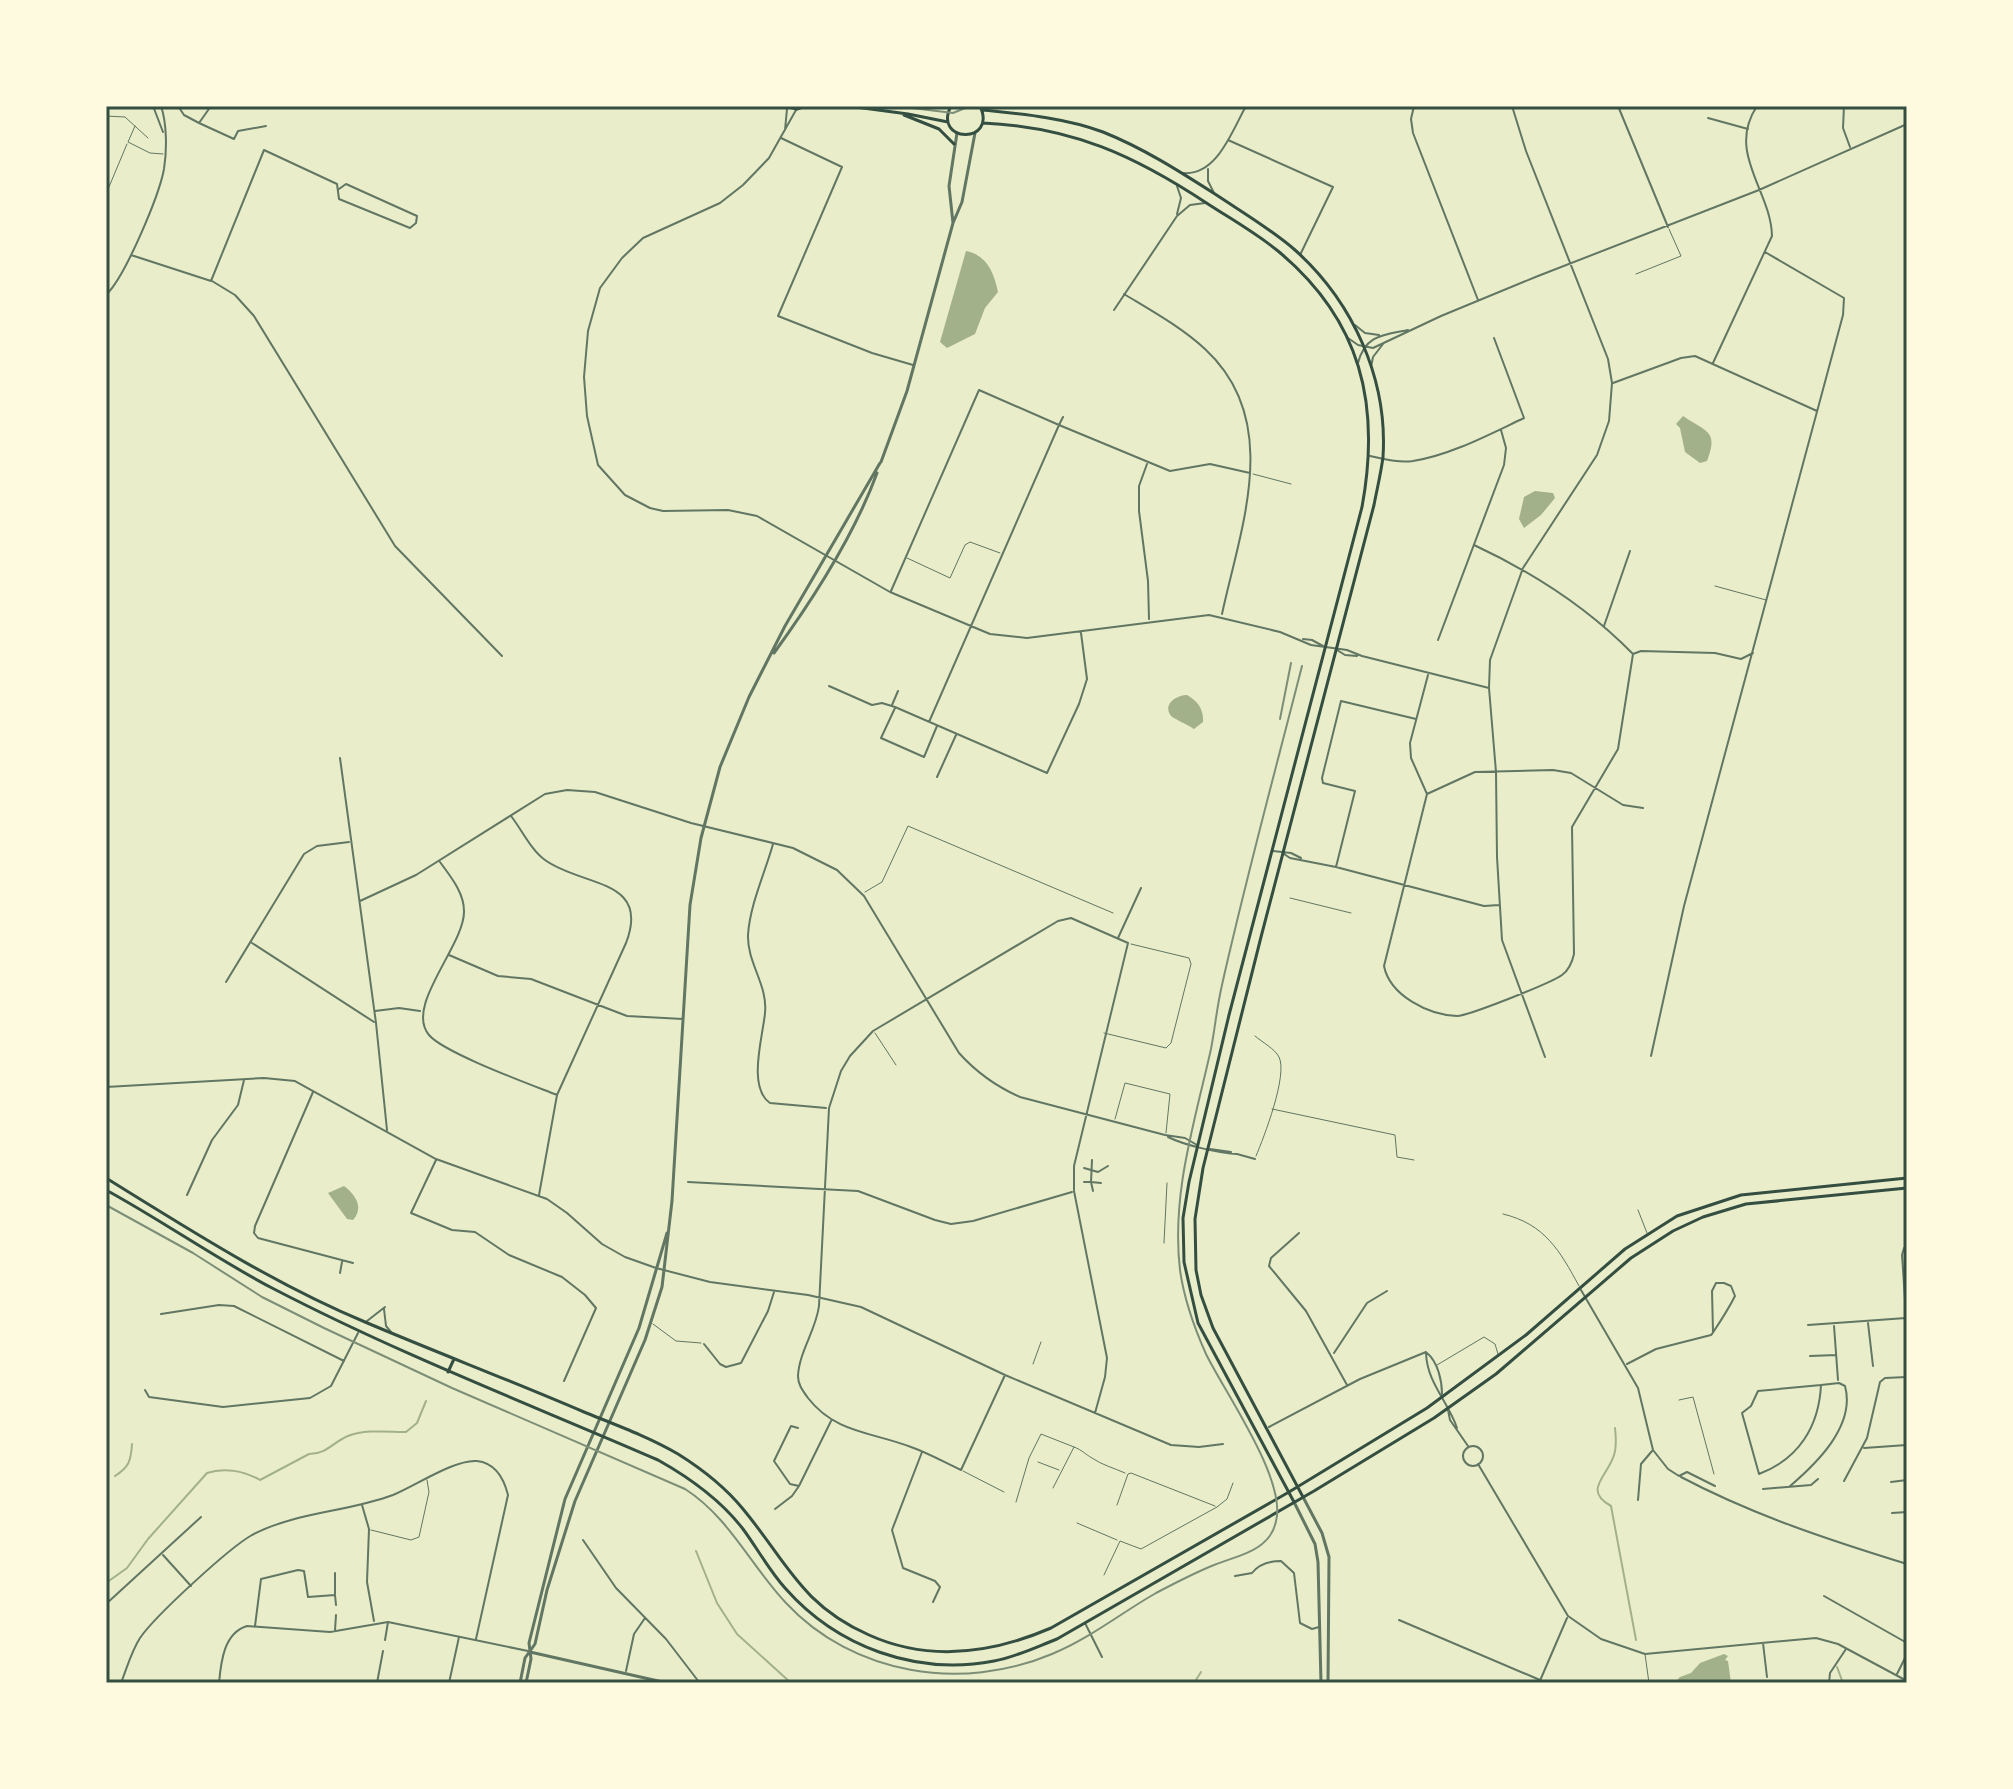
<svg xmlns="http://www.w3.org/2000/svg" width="2013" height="1789" viewBox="0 0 2013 1789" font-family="'Alegreya Sans',sans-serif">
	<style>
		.water { fill: #a3b18a }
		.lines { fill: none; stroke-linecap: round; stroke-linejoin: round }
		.stream { stroke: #a3b18a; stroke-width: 2 }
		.service { stroke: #617663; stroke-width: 1 }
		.pedestrian { stroke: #617663; stroke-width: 2 }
		.minor { stroke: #617663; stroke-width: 2 }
		.tertiary { stroke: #617663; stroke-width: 3 }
		.secondary { stroke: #344e41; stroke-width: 3 }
		.tram { stroke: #7c8e77; stroke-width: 2 }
		.neatline { fill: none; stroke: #344e41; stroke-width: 3 }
	</style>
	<rect width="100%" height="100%" fill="#e9edc9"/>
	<path class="water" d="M966,251c21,4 28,22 32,41l-13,16 -10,26 -28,14 -7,-6z
		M1683,416c23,16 36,14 24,45l-7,2 -15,-11 -5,-24 -4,-4z
		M1535,491l18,2 2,5 -14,17 -17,13 -5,-9 5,-22z
		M1187,695c11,6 17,15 16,27l-9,7c-4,-3 -21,-11 -23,-13 -9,-12 6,-21 16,-21z
		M344,1186c12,9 20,22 9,34l-6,-1 -19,-26z
		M1724,1654l4,2 -3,4 3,1 3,22h-57l6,-6 11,-4 9,-10z"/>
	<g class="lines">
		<path class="stream" d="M1615,1428c1,9 2,18 -1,27 -6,21 -32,35 -3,51l25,134
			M115,1476c14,-9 16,-15 17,-32
			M696,1551l21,52 20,31 54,49
			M106,1583l21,-15 21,-29 59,-66c17,-6 37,-2 53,7l49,-26c18,0 24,-12 39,-18 18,-7 40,-4 58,-4l11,-9 9,-22
			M1837,1667l6,16
			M1194,1683l7,-11"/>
		<path class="service" d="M106,116l19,1 23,21
			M135,126l-7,16 22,11 13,1
			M106,194l21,-50
			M1636,274l45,-18 -12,-27
			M1253,474l38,10
			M907,558l43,20 15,-33 5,-3 30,11
			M1715,586l51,14
			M865,892l17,-10 26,-56 205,87
			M1290,898l61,15
			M875,1033l21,32
			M1104,1033l62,15 5,-5 20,-79 -2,-6 -58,-14
			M1255,1036c7,6 20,13 24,21 9,18 -15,80 -23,99
			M1272,1109l123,26 2,22 17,3
			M1115,1119l10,-36 45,11 -4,39
			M1638,1210l9,23
			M1503,1214c42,10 57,37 76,72
			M1164,1243l3,-60
			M653,1324l23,17 25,2
			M1033,1364l8,-22
			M1437,1365l47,-28 11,7 3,10
			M1679,1400l14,-3 21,77
			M1038,1462l21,8
			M963,1471l41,21
			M1053,1488l21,-41c8,3 11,7 18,11 10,7 22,10 33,15
			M1016,1502l13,-44 12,-24 33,13
			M1117,1505l11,-31 3,-1 84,33
			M1077,1523l40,17
			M371,1530l40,10 8,-3 10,-45 -2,-12
			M1104,1575l16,-34 21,8 76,-42 10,-8 6,-16
			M1645,1654l4,29"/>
		<path class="pedestrian" d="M212,281l23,14 19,21 141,230 107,110
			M1084,1168l14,4 10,-6
			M1084,1182h7l1,-22
			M1093,1191l-2,-9 10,1"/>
		<path class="minor" d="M153,106l10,26
			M178,106l6,9 15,8 12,-17
			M1414,106l-3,13 2,14 65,167
			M1512,106l14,45 82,208 4,24 -3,38 -12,34 -74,113 -33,92 -1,28 7,84 1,85 5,83 43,117
			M1618,106l50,121
			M1844,106l-1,22 7,19
			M796,110l-27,48 -26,27 -23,18 -77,35 -21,20 -22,30 -12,43 -4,46 3,39 11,49 27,30 25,13 13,3 65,-1 29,6 133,76 100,42 37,4 182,-23 71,17 31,13 36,5 15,6 127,32
			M1708,118l40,11
			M199,123l35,16 4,-8 28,-5
			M785,130l2,-21
			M781,138l61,29 -64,149 94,37 41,12
			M1228,140l105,47 -33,68
			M1208,169v12l6,12
			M1183,173c34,3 49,-42 63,-67
			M1177,186l4,12 -4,16
			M131,255l80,26 53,-131 73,34 2,15 71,29 6,-5 1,-7 -71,-32 -7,5
			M1124,294c28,17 57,33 81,55 78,72 36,177 17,265
			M106,295c19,-18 53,-99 58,-126 3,-19 3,-45 -3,-63
			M1114,310l63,-94 13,-11 15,-2
			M1355,325l10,8 14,2
			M1348,338l10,7 15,3 68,-32 97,-40 221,-86 148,-66
			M1358,363c7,-28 25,-28 50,-33
			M1713,363l59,-127c-1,-46 -46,-83 -15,-130
			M1371,367l2,-10 10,-13
			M1613,383l68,-25 14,-2 122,55
			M1063,417l-4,8 111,46 40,-7 40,9
			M1370,456c14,3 28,7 43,5 38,-6 77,-27 111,-43l-30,-80
			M1147,464l-8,22v25l9,70 1,38
			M1474,545c58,27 114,63 159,109l8,-3 74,2 26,6 12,-6
			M891,591l88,-201 80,35 -130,297
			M1604,626l26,-75
			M1303,639l9,1 11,6
			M1438,640l66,-175 2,-17 -5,-18
			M1337,650l8,5 12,1
			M1428,675l-18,68 1,15 16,36 -43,172c6,30 45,49 73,50 11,0 94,-33 105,-41 7,-5 10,-12 12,-21l-2,-127 46,-78 15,-95
			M829,686l43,19 10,-2 13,4 152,66 32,-69 8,-25 -6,-46
			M892,705l6,-14
			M895,708l-14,30 43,19 13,-31
			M340,758l36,265 11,107
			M937,777l19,-42
			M1427,794l48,-22 78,-2 18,3 52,32 20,3
			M511,816c11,14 20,34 34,44 37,27 106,18 81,83l-69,152 -18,100
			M773,844c-8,29 -23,60 -25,91 -1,28 20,50 17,78 -2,23 -18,74 5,90l56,5
			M1273,851l18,2 10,5
			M1284,854l6,4 46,9 148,39 15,-1
			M440,862c10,14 24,30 24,49 1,34 -60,95 -35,124 15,18 103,50 128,60
			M1336,867l19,-76 -32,-8 -1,-5 19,-77 75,18
			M360,901l56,-26 129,-81 22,-4 28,2 96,31 102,25 44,22 27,26 95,157c18,20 36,33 61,44l145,38 20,3 12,7
			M1118,938l23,-50
			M252,943l122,79
			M449,955l49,21 33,3 96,37 56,3
			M226,982l78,-128 13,-8 32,-4
			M375,1011l24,-3 21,3
			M1651,1056l33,-150 159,-591 1,-17 -79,-46
			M106,1087l158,-9 31,3 141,78 111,40 20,14 35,31 23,13 31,11 54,14 98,13 53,12 144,68 166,70 28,2 24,-3
			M313,1092l-58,134 -1,7 4,5 95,25
			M1168,1137c16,8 50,16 68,17
			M1210,1149l21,3
			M1237,1154l18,5
			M436,1160l-25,53 41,17 23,2 34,23 53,22 23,18 11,13 -32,73
			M688,1182l170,9 77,29 16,4 22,-3 99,-29
			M187,1195l25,-55 26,-35 6,-25
			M1299,1233l-28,25 -2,8 37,45 41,74
			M1907,1247l-3,1 -2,7 5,73
			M340,1273l2,-11
			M1581,1290l57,98 15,62 15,19 11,7 8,-4 28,14
			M384,1309l2,17 5,6
			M161,1314l58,-9 15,1 110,55
			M367,1321l18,-14
			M1868,1323l5,43
			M1808,1325l98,-7
			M1834,1326l4,54
			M704,1344l16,20 6,3 15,-4 27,-52 6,-19
			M1334,1353l33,-50 20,-12
			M1426,1353c1,30 22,48 31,75
			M1427,1353c11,9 15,28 15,41
			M1810,1356l26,-1
			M1627,1364l29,-15 55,-14 1,-1c8,-12 17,-26 23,-38l-4,-10 -7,-3h-8l-4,8 1,41
			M1005,1375l-44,95c-17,-8 -33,-17 -50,-23 -39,-15 -76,-14 -103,-49 -5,-7 -10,-13 -10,-22 1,-24 18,-46 21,-70l10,-198 12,-37 9,-15 23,-25 185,-110 13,-3 57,25 -54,223v25l33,167 -2,19 -10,36
			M1821,1385c-2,41 -22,74 -62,89l-17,-61 9,-7 7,-15z
			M145,1390l4,7 74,10 87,-9 21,-12 27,-53
			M1448,1410l2,10 18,26
			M1269,1427l91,-48 66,-27
			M798,1428l-7,-2 -17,35 16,23 9,2
			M1463 1456a10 10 0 1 1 20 0a10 10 0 1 1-20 0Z
			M1864,1448l43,-3
			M922,1452l-30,78 11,38 32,13 5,6 -7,15
			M1478,1464l90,152 33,23 44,15 171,-16 22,6 69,37
			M1681,1477c72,38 148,63 226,87
			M1844,1481l23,-43 13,-56 5,-4 22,-1
			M1891,1482l16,-2
			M1789,1487c27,-23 67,-61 56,-101l-6,-3 -18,2
			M1763,1489l48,-4 7,-6
			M1638,1500l3,-36 11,-13
			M362,1505l7,24 -2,53 7,39
			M775,1509l17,-13 7,-10 32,-65
			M1892,1513l15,-1
			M583,1540l33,48 50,51 33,43
			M163,1555l28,31
			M335,1573v21
			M1235,1576l17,-3c7,-9 17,-12 29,-12l13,12 6,50 12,6 7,-2
			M1824,1596l83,47
			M106,1604l95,-87
			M1399,1620l141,60
			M1085,1623l17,34
			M255,1626l6,-47 37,-9 6,1 4,26 27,-2 1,10
			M335,1630l1,-15
			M385,1640l3,-18
			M1763,1643l4,34
			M626,1671l8,-37 11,-16
			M1897,1674l10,-20
			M121,1683c6,-15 10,-31 19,-45 15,-22 89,-90 112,-103 43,-23 96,-23 141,-40 22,-9 62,-36 84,-34 18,2 27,18 31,34l-32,144
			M219,1683c2,-22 5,-50 28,-57l83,6 58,-10 140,29
			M377,1683l6,-32
			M449,1683l10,-46
			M1539,1683l28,-65
			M1829,1683l1,-10 16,-24"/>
		<path class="tertiary" d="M953,223l-4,-37 8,-53
			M881,462l26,-71 46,-168 9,-21 13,-69
			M774,653c40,-55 80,-117 103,-180
			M1303,1497l19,36 7,24 -1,126
			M1294,1502l21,42 3,18 3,121
			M530,1652l137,31
			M520,1683l5,-25 10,-14 12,-54 28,-89 70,-161 17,-53 10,-86 18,-296 11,-67 19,-71 29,-70 36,-71 95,-163
			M526,1683l5,-24 -2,-16 36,-144 74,-171 28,-95"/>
		<path class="secondary" d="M783,106l14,3 9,-3
			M848,106l60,8 40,8
			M951,106c-19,37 47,39 29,0
			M983,110c39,4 83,8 120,22 40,16 76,39 112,62 27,18 56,35 80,56 58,52 93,129 88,207 -2,16 -6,32 -9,48l-113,432 -58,231 -8,51 1,51 5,25 12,33 90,169
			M904,115l35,14 15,15
			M983,123c89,4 151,32 225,81 23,15 48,29 70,47 83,69 103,153 84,256l-133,508 -40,167 -6,36 1,44 14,61 96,179
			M106,1178c84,52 168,106 259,144 73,31 147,59 219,90 32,13 65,25 94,42 24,15 47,33 65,55 44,53 58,96 126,126 60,27 124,18 182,-7l238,-136 138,-84 99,-73 99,-86 52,-33 64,-21 166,-17
			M106,1190c57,31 110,69 168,99 125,65 255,115 384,171 32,18 62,39 85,69 14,19 26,41 42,59 52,59 131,88 209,73 22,-4 42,-14 63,-22l257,-148 120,-73 62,-44 135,-116 42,-27 30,-14 43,-13 161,-16
			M448,1372l6,-13"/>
		<path class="tram" d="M896,106l57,7 17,-7
			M1280,719l11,-56
			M106,1205l87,48 69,44 62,31 128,60 233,101c44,28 66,77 101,114 67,72 176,89 266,51 37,-15 69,-41 104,-61 19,-10 38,-20 58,-28 14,-6 31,-9 44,-18 9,-6 16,-15 18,-26 11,-41 -51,-128 -70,-167 -12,-27 -22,-55 -26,-84 -9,-76 15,-149 31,-221 4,-21 6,-43 11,-64 24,-107 53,-213 80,-319"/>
	</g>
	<rect width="2013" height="1789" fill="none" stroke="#fefae0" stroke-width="216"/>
	<rect x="108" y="108" width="1797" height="1573" class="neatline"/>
</svg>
